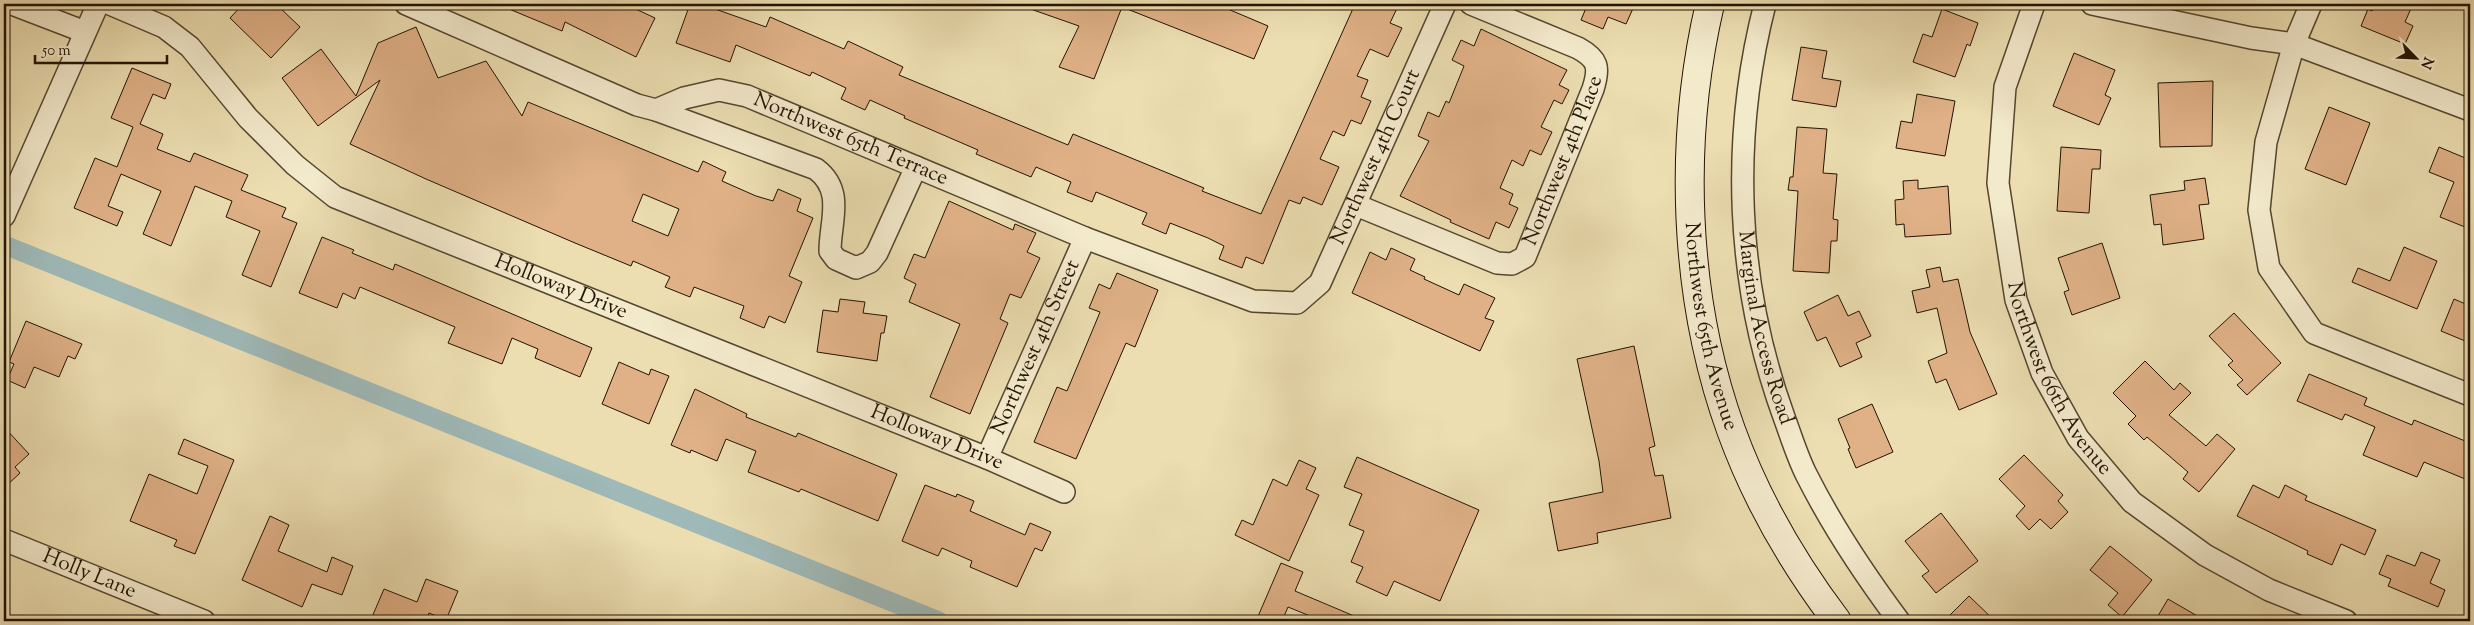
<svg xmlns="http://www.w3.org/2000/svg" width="2474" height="625" viewBox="0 0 2474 625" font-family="'Sorts Mill Goudy',serif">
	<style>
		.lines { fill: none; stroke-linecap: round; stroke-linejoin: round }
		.canal { stroke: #9eb9b8; stroke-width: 19 }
		.building { fill: #e0b187; stroke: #221302; fill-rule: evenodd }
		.street-casing { stroke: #54462e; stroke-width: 24 }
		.secondary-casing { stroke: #221302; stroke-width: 30 }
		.street { stroke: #f3eacc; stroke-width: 21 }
		.secondary { stroke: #f3eacc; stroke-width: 28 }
		.labels { text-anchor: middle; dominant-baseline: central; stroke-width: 5; stroke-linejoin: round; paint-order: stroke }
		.street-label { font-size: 21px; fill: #221302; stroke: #f3eacc }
	</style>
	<rect width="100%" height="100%" fill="#ecdeb1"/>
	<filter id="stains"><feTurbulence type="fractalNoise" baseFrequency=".004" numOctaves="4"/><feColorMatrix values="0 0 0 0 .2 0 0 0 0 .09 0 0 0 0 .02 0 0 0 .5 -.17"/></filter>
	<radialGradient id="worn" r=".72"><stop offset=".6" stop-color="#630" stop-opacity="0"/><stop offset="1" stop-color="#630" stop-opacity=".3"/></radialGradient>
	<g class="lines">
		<path class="canal" d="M7,246l932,375"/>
	</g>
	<path class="building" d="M243,4h33l24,23 -29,31 -41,-40z
		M497,4h128l30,14 -19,39 -71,-35 -3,9z
		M690,4h11l65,23 4,-10 74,32 4,-8 55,26 -4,8 94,39 75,31 5,-11 131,54 -2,3 59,23 94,-210h44l-9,19 12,5 -14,29 -18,-8 -13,27 11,4 -7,17 10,4 -10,23 -10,-4 -7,16 -11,-5 -13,28 19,8 -17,38 -19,-8 -3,7 -11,-4 -26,64 -17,-7 -4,11 -23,-9 5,-13 -16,-8 -38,-15 -4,11 -24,-10 5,-11 -51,-21 -4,10 -25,-10 4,-10 -35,-15 -5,10 -55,-23 2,-4 -74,-32 1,-2 -35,-16 -5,10 -24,-11 5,-11 -34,-16 -2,4 -74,-31 -6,17 -54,-19z
		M1023,4h193l52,22 -14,33 -132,-52 -28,72 -35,-12 20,-41 -57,-20z
		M1577,4h58l-9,20 -18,-7 -5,12 -22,-9 5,-12z
		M2375,4h38l-8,18 8,4 -8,18 -44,-18 7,-17 4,2z
		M1942,9l36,14 -8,23 -3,-2 -12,33 -42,-15 10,-28 9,3z
		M416,27l22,51 48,-17 36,55 6,-14 170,70 5,-11 23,11 -4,9 34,15 17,5 5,-12 23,10 -4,12 16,7 -24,58 13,6 -17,41 -16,-7 -5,12 -24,-10 4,-12 -50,-19 -4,10 -25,-10 5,-10 -37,-16 -2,5 -56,-23 -149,-64 -76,-35 30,-64 -62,46 -36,-48 39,-29 35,47 22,-53zM643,194l36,15 -11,27 -36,-15z
		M1481,29l86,41 -8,15 10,5 -7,14 -8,-4 -13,27 11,5 -11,23 -11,-5 -7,16 -11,-6 -12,28 13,6 -4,10 9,4 -9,20 -13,-6 -7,17 -39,-17 1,-2 -51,-24 29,-55 -11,-5 10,-24 11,5 7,-16 3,2 15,-37 -12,-6 9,-20 13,6z
		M1801,47l26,4 -5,27 19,3 -5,26 -44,-7z
		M2074,53l41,17 -10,25 6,3 -12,27 -46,-19z
		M132,68l39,16 -6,15 -12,-5 -13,30 23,10 -6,15 33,13 4,-9 54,22 -7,15 45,18 -4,9 15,6 -26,64 -29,-12 18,-44 -34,-14 6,-16 -37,-15 -24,60 -28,-12 18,-43 -40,-17 -13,32 15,6 -6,14 -43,-18 21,-50 22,9 16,-40 -22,-9z
		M2213,81l-1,65 -52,1 -2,-64z
		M1917,94l38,7 -10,55 -49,-8 5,-27 11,2z
		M2329,107l41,16 -24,62 -41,-16z
		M1797,127l30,2 -4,44 14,1 -4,45 5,1 -1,21h-6l-2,32 -36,-2 5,-80 -10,-1 2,-13h3z
		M2061,147l40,3 -1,19h-8l-3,44 -32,-2z
		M2439,147l31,13v55l-5,12 -25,-10 14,-35 -25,-10z
		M2205,178l4,26 -10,1 5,34 -41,6 -2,-21 -7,1 -4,-30 35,-5 -1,-9z
		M1918,180v9l30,-3 3,48 -46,3 -1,-13 -8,1 -1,-25 9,-1 -1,-18z
		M949,201l64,29 2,-6 21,9 -9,19 13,6 -19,40 -11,-4 -10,25 8,4 -38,91 -40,-17 30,-73 -51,-22 7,-18 -12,-6 10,-24 11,4z
		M322,237l32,13 -2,3 41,17 2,-6 197,84 -12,29 -45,-19 3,-9 -26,-11 -10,26 -54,-21 7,-16 -95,-40 -5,12 -12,-6 -6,15 -38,-15z
		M2102,243l18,55 -48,17 -8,-23 5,-2 -11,-32z
		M2404,247l33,14 -20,48 -65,-27 6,-14 32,13z
		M1391,248l24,11 -5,11 15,7 -1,2 35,16 5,-11 31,14 -10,20 9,3 -14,30 -128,-58 18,-41 16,8z
		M1940,267l3,15 15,-3 12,53 27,62 -38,16 -13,-31 -10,4 -8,-22 19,-8 -10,-45 -20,5 -5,-22 18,-4 -4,-17z
		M1117,273l41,17 -23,57 -9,-4 -50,116 -42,-17 23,-55 10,4 26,-62 7,-17 -11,-4 10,-24 11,5z
		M1838,295l10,21 11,-5 12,25 -15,7 6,14 -22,10 -14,-30 -9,4 -13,-29z
		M840,299l25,3 -2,11 24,3 -3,17h-3l-4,28 -60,-9 6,-42 15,2z
		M2454,299l16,7v37l-29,-12z
		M2234,313l47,50 -34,32 -10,-10 6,-5 -15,-15 5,-4 -24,-25z
		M26,321l56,23 -7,15 -7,-3 -9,21 -25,-10 -9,21 -18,-8 7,-16 -5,-2z
		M1634,346l21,100 -6,2 6,28 8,-1 8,43 -74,15 1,10 -40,8 -9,-48 54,-11 -4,-31 -22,-102z
		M2145,361l29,29 6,-7 11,10 -22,22 37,31 11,-12 18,15 -36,43 -16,-13 5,-7 -41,-35 -3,3 -16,-16 8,-8 -23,-23z
		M619,362l30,13 2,-6 18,7 -20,48 -47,-20z
		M2309,374l58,24 -3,7 48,20 2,-5 56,23v38l-46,-19 -7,15 -54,-22 12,-28 -30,-13 -3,6 -45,-19z
		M695,389l52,25 -1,3 50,20 2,-4 99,41 -19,47 -77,-32 -2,3 -51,-20 8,-21 -30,-12 -9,22 -26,-11 -1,3 -19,-8z
		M1872,404l21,48 -37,16 -8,-19 2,-1 -12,-29z
		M4,427l25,27 -14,13 5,6 -16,15z
		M184,439l50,21 -39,94 -21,-8 3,-6 -47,-19 19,-47 48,20 11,-28 -30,-12z
		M2024,455l39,40 -5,6 10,11 -17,17 -11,-10 -11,11 -13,-14 9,-10 -26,-27z
		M1357,457l122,53 -39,91 -46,-20 -7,15 -31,-14 7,-15 -12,-5 13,-31 -15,-6 13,-31 -18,-7z
		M1299,460l17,8 -10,21 13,6 -30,66 -54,-26 7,-15 11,5 20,-46 14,7z
		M925,485l31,12 1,-3 17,7 -4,10 55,24 5,-12 21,9 -9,19 -7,-3 -18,39 -47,-20 2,-6 -30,-13 -4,8 -36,-15z
		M2253,485l26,13 6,-13 22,11 -2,4 71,30 -11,25 -24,-11 -9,21 -25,-11 1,-3 -71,-35z
		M1941,513l37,48 -42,32 -14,-17 7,-5 -24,-30z
		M270,516l19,9 -11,26 49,21 5,-15 21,9 -11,29 -30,-11 -10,23 -60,-27z
		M2110,546l42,34 -30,37 -14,-12 10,-12 -28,-23z
		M2421,552l19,8 -10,23 15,7 -7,17 -50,-21 3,-7 -12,-5 8,-19 28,11z
		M1281,563l22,9 -8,19 71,30h-52l1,-3 -27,-11 -6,14h-26z
		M426,579l32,12 -12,29 -17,-7 -3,8h-43l-11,-4 12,-28 33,13z
		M1969,596l26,25h-51z
		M2168,599l38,22h-51z"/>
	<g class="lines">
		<g class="street-casing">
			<g id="street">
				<path d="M12,4l73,28"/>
				<path id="s1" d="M110,4l54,23 26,20 58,71 47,47 40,32 652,261 77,34"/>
				<path id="s2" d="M406,4l231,101 19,5 28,-12 35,-8 28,6 338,142 168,63 44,2 23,-20 125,-279"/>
				<path id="s3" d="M1765,4c-35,136 -29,281 19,413 7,19 13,39 22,57 26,52 58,100 93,147"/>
				<path id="s4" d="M2034,4l-29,83 -7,96 18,117 26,73 36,65 54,64 73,53 64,35 77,31"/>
				<path d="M2092,4l159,34 43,6 176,66"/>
				<path d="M2311,4l-17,40 -28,98 -7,68 10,58 45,65 156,62"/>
				<path d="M656,110l160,59c29,22 14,52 14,82l6,8 20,9 14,-6 7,-9 39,-86"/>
				<path id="s5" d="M1356,205l141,58 15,1 13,-7 68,-168c7,-22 5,-30 -15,-41l-107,-44"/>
				<path d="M4,216l94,-212"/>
				<path id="s6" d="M987,458l98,-220"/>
				<path id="s7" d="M4,540l200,81"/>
			</g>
		</g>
		<g class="secondary-casing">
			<g id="secondary">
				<path id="s8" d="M1710,4c-32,137 -27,293 21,426 25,69 62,133 106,191"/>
			</g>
		</g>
		<use href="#street" class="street"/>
		<use href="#secondary" class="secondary"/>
	</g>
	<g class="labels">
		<g class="street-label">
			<text stroke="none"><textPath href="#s2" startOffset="479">Northwest 65th Terrace</textPath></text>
			<text stroke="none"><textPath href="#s2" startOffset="1125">Northwest 4th Court</textPath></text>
			<text stroke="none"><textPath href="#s5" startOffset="286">Northwest 4th Place</textPath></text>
			<text stroke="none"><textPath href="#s1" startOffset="544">Holloway Drive</textPath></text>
			<text stroke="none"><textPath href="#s8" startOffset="326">Northwest 65th Avenue</textPath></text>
			<text stroke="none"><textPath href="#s3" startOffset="328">Marginal Access Road</textPath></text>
			<text stroke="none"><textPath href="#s6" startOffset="121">Northwest 4th Street</textPath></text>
			<text stroke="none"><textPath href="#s4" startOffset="392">Northwest 66th Avenue</textPath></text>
			<text stroke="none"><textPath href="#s1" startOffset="949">Holloway Drive</textPath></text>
			<text stroke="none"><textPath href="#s7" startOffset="92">Holly Lane</textPath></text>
		</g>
	</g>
	<rect width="2474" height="625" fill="none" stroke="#ecdeb1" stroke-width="20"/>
	<rect x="5" y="5" width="2464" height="615" fill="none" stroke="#221302" stroke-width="2.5"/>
	<rect x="10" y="10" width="2454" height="605" fill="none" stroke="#221302"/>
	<g transform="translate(2416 58) rotate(114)" stroke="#f3eacc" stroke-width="4" paint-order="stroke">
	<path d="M0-4L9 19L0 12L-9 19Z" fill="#221302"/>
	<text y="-8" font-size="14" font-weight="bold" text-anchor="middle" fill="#221302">N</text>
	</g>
	<path d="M35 55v8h132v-8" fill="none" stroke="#221302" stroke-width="2.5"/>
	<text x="42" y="55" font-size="15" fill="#221302" stroke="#f3eacc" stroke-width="4" paint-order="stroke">50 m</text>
	<rect width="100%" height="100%" filter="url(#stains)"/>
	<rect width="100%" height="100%" fill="url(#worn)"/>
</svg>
